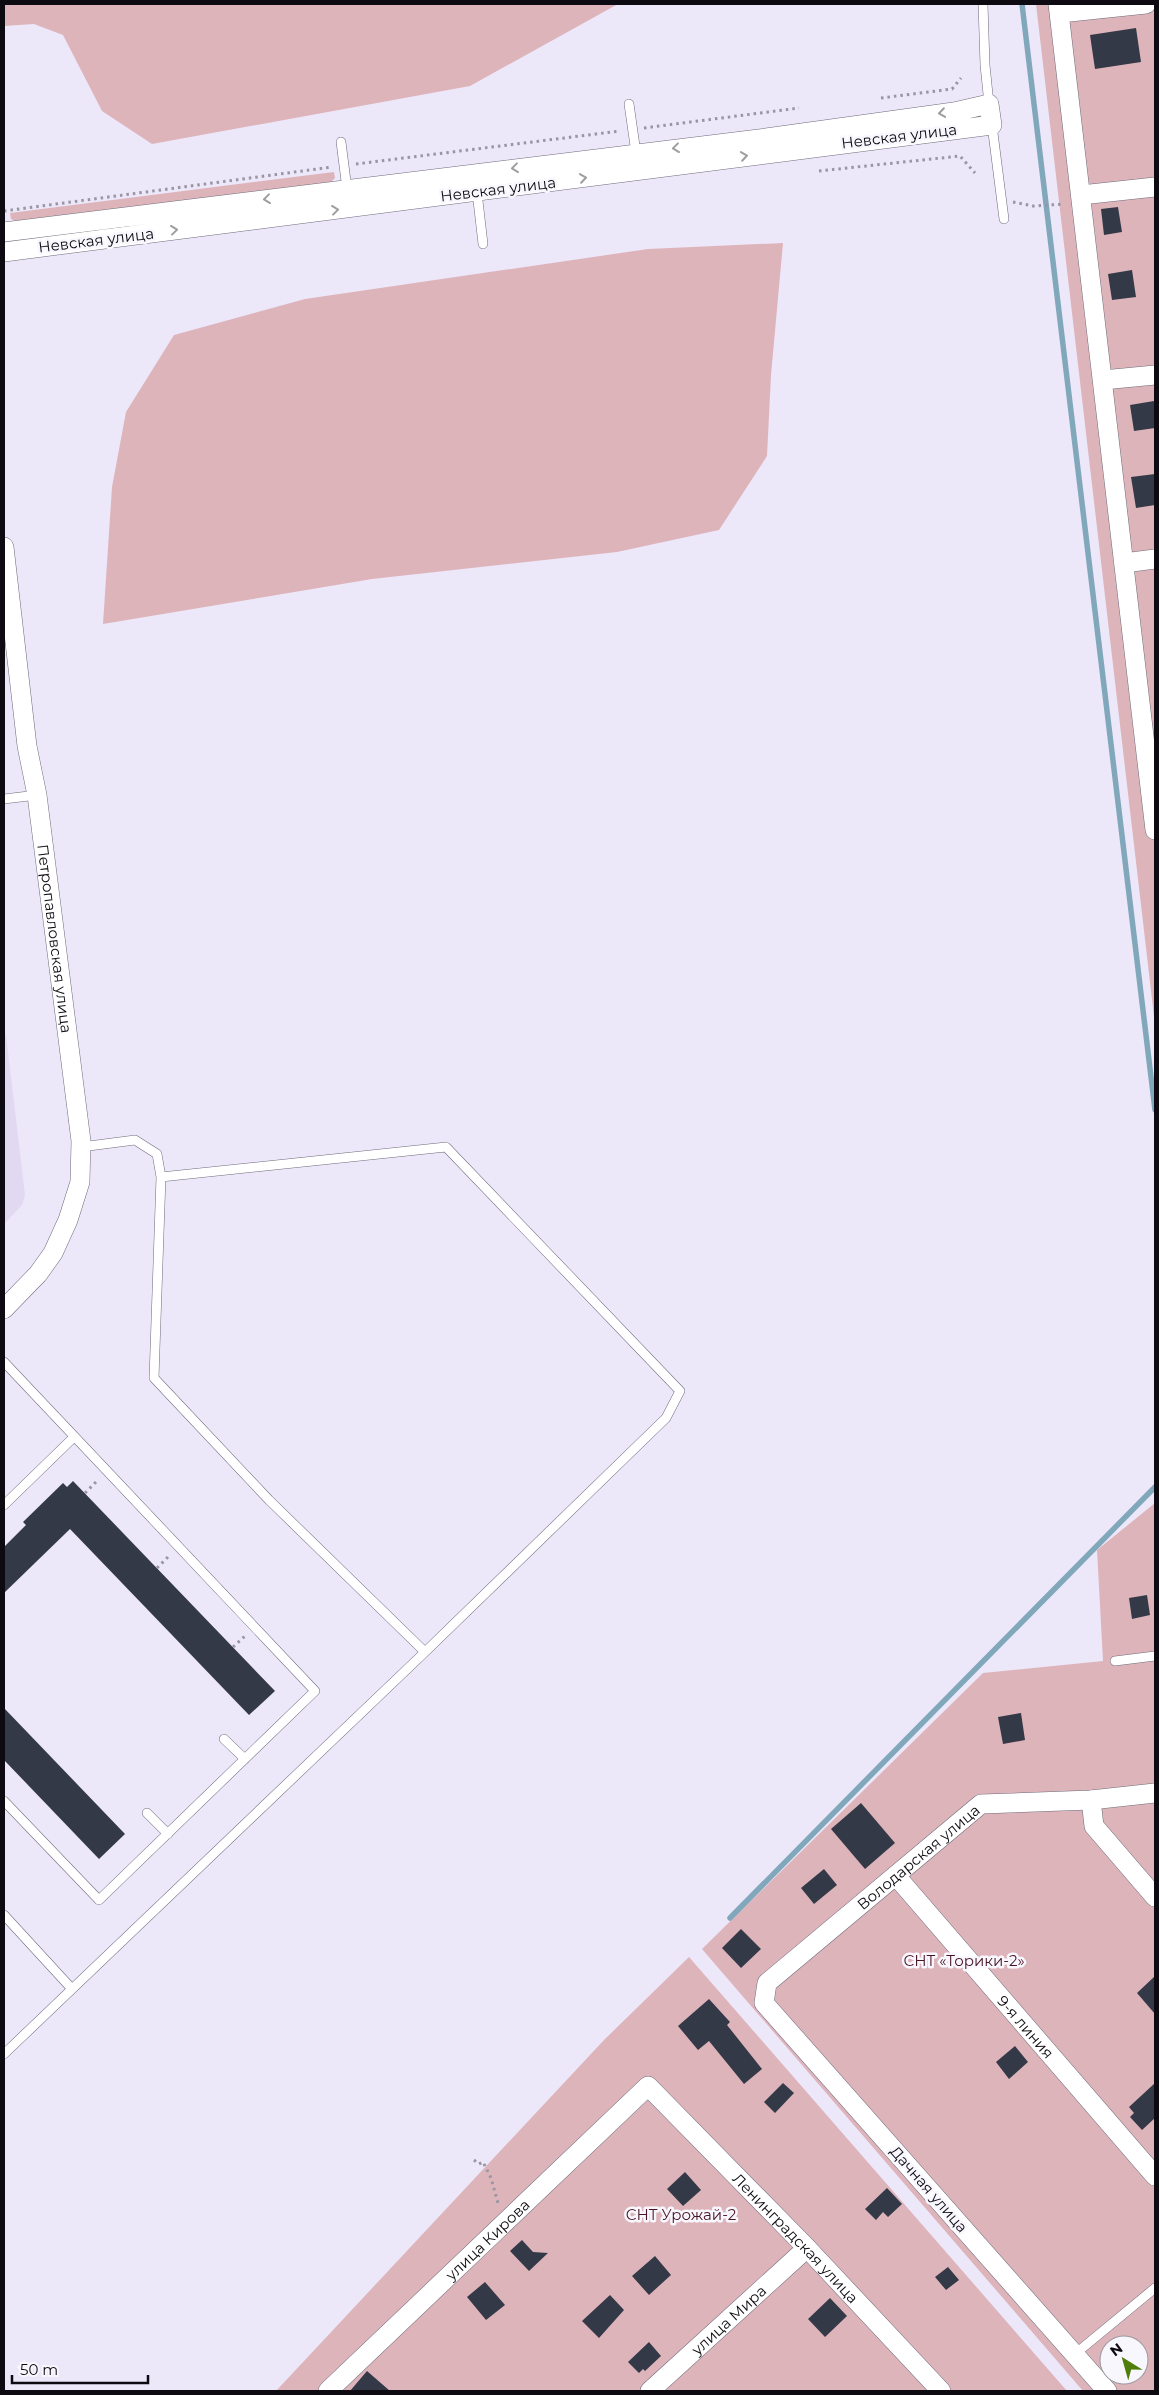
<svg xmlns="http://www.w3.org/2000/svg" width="1159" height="2395" viewBox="0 0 1159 2395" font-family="Montserrat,sans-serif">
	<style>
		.built { fill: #e1d9f2 }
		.green { fill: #deb4bb; fill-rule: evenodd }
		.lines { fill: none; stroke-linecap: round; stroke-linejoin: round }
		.stream { stroke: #81a7bb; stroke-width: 5.5 }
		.building { fill: #333947 }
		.service-casing { stroke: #6f6b7b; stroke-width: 10 }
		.minor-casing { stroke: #6f6b7b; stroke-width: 20 }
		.path { stroke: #9995a3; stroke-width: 3; stroke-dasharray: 2.5 4; stroke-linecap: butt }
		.service { stroke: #fff; stroke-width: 9 }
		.minor { stroke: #fff; stroke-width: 19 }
		.oneway { stroke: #9e9da0 }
		.labels { text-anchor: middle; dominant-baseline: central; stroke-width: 5; stroke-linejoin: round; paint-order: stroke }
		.street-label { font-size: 15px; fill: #0d0b11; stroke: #f9f7fe }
		.park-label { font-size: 15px; fill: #491523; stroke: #f9f7fe }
	</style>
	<rect width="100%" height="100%" fill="#ede7fa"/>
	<path class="built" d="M4,1035h2l19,160 -3,10 -18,19z"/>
	<path class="green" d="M4,4h614l-148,82 -318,58 -50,-33 -39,-76 -29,-11 -30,2z
		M1036,4h119v1021z
		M334,172l1,6 -4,4 -316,39 -4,-2 -1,-6z
		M783,243l-12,132 -4,81 -48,74 -102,22 -245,27 -269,45 9,-137 14,-75 48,-77 131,-36 343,-50z
		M1155,1503v888h-72l-381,-442 281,-276 120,-12 -6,-111zM1109,2345h30v30h-30z
		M689,1957l378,434h-791l328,-351z"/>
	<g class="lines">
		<path class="stream" d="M1022,4l133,1106
			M730,1918l425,-431"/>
	</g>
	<path class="building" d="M1136,28l5,34 -46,7 -5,-34z
		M1118,207l4,25 -18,3 -3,-26z
		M1132,270l4,27 -24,3 -4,-26z
		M1154,401l1,27 -21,3 -4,-26z
		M1155,474v31l-19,3 -5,-31z
		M73,1481l202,210 -26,24 -179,-186 -66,64v-46l22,-22 -3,-3 40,-39 4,4z
		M1147,1595l3,20 -18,4 -3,-21z
		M4,1708l121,126 -26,25 -95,-99z
		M1021,1713l4,27 -22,4 -5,-27z
		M861,1803l34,40 -30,26 -34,-40z
		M824,1869l13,16 -23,19 -13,-16z
		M741,1929l20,20 -20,19 -19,-20z
		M1155,1976v38l-18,-21z
		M709,1999l21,23 -3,3 35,44 -18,15 -35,-43 -11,9 -20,-24z
		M1015,2046l13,16 -19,17 -13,-17z
		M783,2083l11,10 -19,20 -11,-11z
		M1155,2083v35l-13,12 -12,-13 4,-4 -5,-6z
		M685,2172l16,18 -18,16 -16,-17z
		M887,2188l15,16 -14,13 -5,-5 -7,8 -11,-11z
		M522,2240l11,12 15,1 -19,18 -19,-20z
		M655,2256l16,19 -22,20 -17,-19z
		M948,2267l11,13 -13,10 -11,-13z
		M485,2282l20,23 -19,15 -19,-23z
		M610,2295l14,15 -25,28 -17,-17z
		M830,2298l17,18 -22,21 -17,-18z
		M649,2342l12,14 -16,15 -2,-2 -4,4 -11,-11z
		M367,2371l23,20h-40z"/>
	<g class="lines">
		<g class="service-casing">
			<path id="service" d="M983,4l2,61 4,39
				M629,104l7,49
				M992,125l12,94
				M341,142l6,47
				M477,192l6,52
				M4,799l33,-4
				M81,1147l54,-7 22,14 4,23
				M4,1362l311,329 -216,209 -95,-99
				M4,1505l70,-68
				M1115,1661l40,-5
				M224,1739l21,20
				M147,1813l21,21
				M4,1915l68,74
				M4,2054l421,-402 241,-234 14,-27 -234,-244 -285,30 -7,201 115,122 156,152
				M1075,2354l80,-66"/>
		</g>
		<g class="minor-casing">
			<g id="minor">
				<path d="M1058,4l97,826"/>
				<path d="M1060,13l86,-9"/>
				<path d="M1081,195l74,-8"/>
				<path d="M4,232l762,-94 188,-26 35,-8 3,21 -988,127"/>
				<path d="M1103,380l52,-5"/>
				<path id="s1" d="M4,547l23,199 10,49 44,346 -1,41 -12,38 -15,33 -15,21 -34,35"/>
				<path d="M1124,563l31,-4"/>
				<path d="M1091,1800l3,26 61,71"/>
				<path id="s2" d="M896,1876l259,300"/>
				<path id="s3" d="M328,2391l320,-305 159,162 134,143"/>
				<path id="s4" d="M650,2391l157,-143"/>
				<path id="s5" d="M1107,2391l-343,-388 3,-20 214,-179 110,-4 64,-7"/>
			</g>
		</g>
		<path class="path" d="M881,98l71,-9 9,-11
			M644,128l155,-20
			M356,164l264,-33
			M819,171l141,-15 15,17
			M1013,202l20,4 31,-2
			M4,211l328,-44
			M85,1493l13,-13
			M157,1568l13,-13
			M233,1647l12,-11
			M474,2160l5,4 4,-2 8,16 7,25"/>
		<use href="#service" class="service"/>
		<use href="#minor" class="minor"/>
	</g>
	<defs><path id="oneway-chevron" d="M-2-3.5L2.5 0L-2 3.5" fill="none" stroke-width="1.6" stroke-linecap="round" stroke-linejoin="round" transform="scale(1.25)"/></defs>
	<g class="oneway">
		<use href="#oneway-chevron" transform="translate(942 113) rotate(172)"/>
		<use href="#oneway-chevron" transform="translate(676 148) rotate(173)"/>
		<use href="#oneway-chevron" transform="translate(744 156) rotate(-8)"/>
		<use href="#oneway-chevron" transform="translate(515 168) rotate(173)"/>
		<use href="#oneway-chevron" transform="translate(583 178) rotate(-8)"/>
		<use href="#oneway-chevron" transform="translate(267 199) rotate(173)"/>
		<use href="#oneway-chevron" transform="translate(335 210) rotate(-7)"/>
		<use href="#oneway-chevron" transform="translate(174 230) rotate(-7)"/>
	</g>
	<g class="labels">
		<g class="street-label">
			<text transform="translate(899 136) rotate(-7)">Невская улица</text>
			<text transform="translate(498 189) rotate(-7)">Невская улица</text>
			<text transform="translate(96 240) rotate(-7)">Невская улица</text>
			<text stroke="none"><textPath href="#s1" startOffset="395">Петропавловская улица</textPath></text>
			<text stroke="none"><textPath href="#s5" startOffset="735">Володарская улица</textPath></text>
			<text stroke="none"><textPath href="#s2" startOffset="199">9-я линия</textPath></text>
			<text transform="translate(929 2189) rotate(49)">Дачная улица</text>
			<text stroke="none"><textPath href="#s3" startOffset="654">Ленинградская улица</textPath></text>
			<text stroke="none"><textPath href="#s3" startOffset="220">улица Кирова</textPath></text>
			<text stroke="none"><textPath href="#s4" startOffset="106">улица Мира</textPath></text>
		</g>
		<g class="park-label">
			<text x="964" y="1960">СНТ «Торики-2»</text>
			<text x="681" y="2214">СНТ Урожай-2</text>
		</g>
	</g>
	<rect width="1159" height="2395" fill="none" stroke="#0d0b11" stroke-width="10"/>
	<g transform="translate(1124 2360) rotate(323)"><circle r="24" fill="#f9f7fe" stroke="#9b999f"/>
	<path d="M0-4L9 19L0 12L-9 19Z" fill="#507e0a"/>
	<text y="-8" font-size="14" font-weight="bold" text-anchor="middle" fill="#0d0b11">N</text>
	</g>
	<path d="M12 2375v8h136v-8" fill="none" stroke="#0d0b11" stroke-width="2.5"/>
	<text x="20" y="2375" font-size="15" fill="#0d0b11" stroke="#f9f7fe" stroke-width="4" paint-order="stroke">50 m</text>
</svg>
